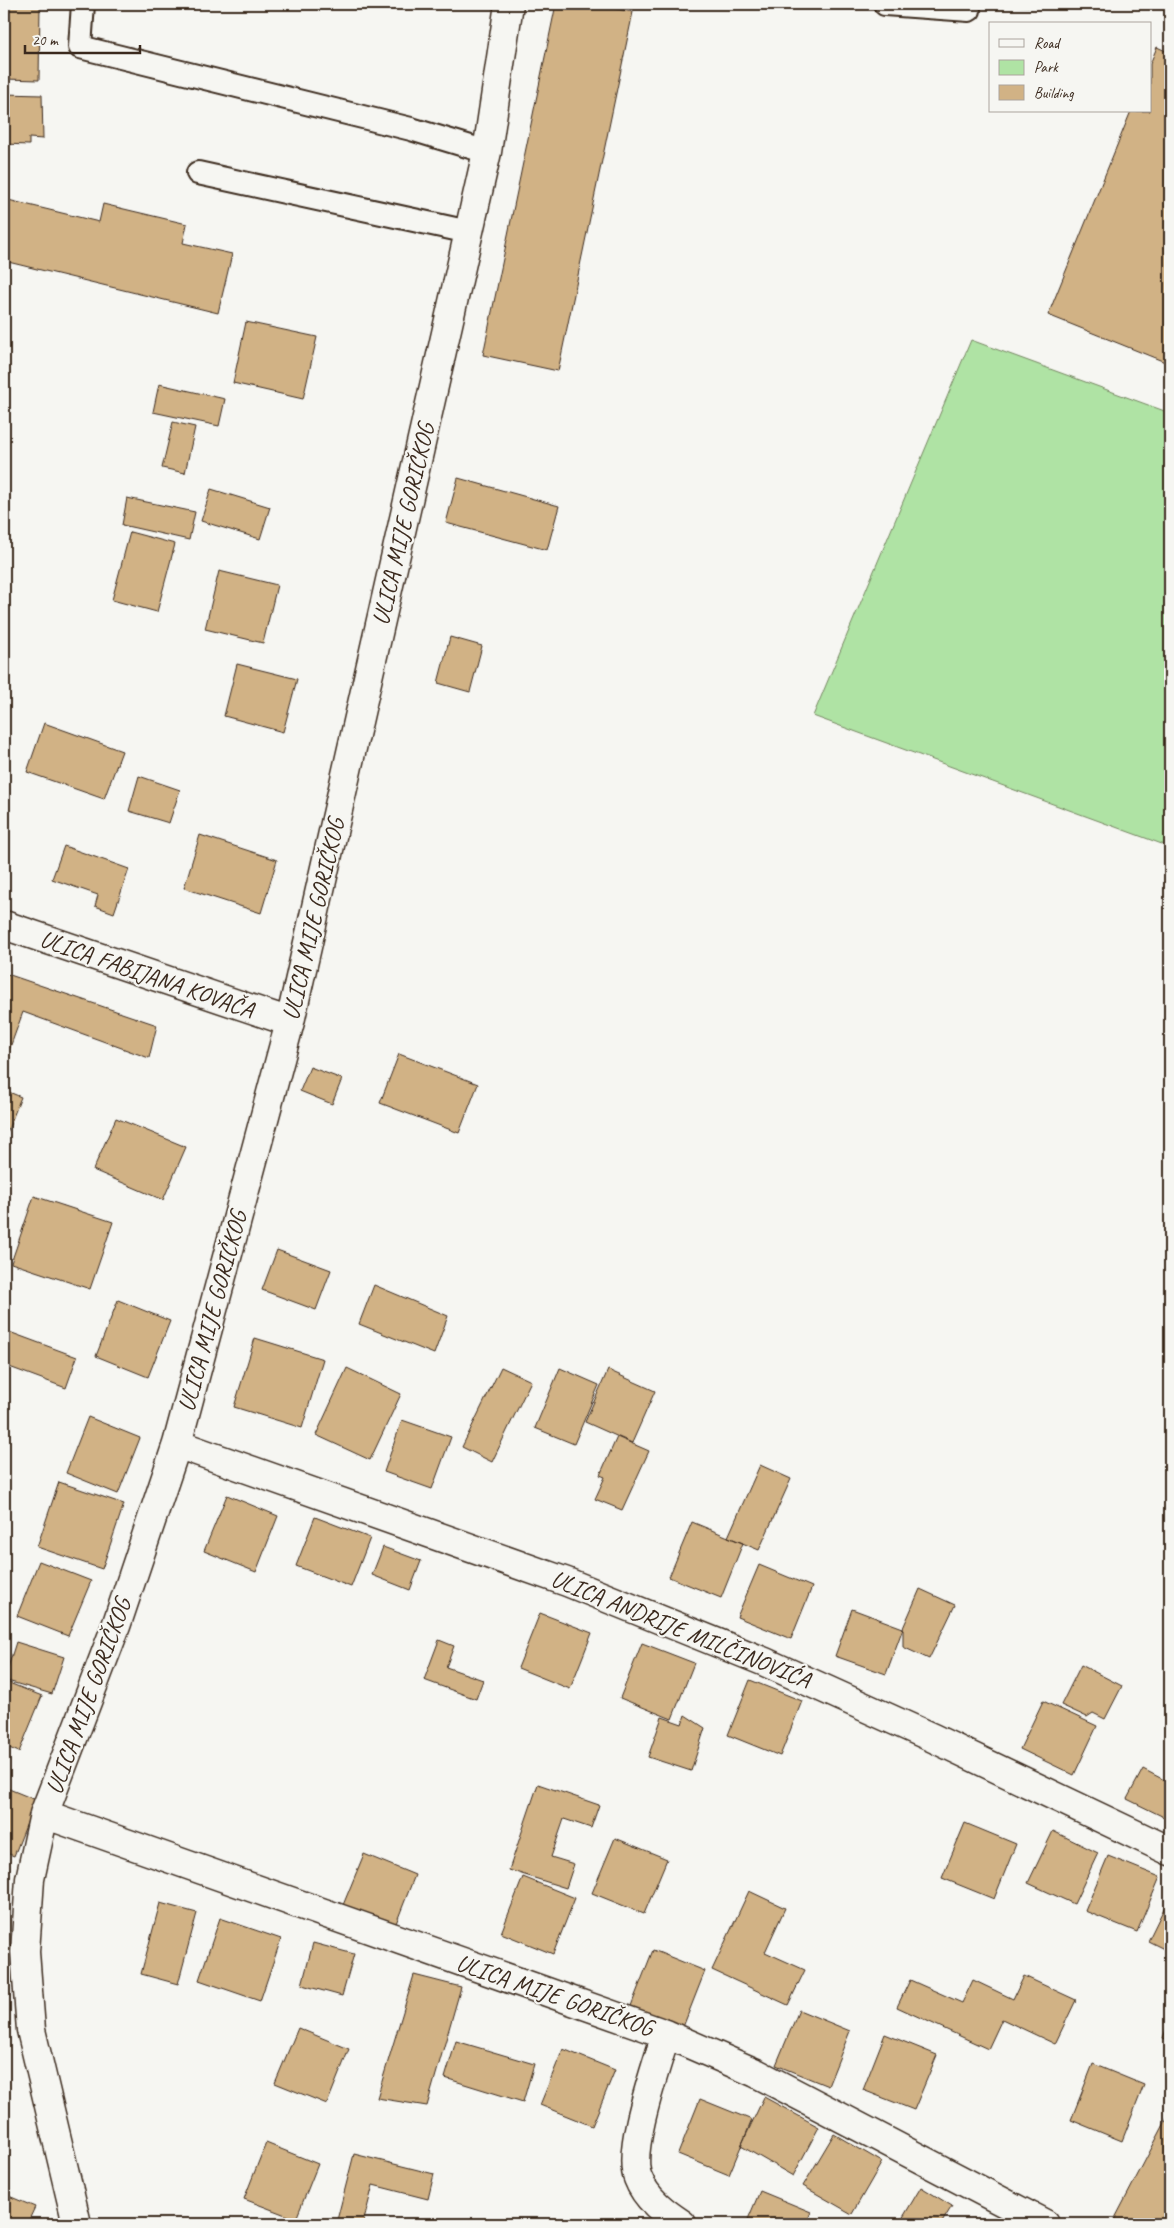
<svg xmlns="http://www.w3.org/2000/svg" width="1174" height="2228" viewBox="0 0 1174 2228" font-family="Caveat,sans-serif">
	<style>
		.green { fill: #afe3a4; stroke: #758661 }
		.building { fill: #d1b285; stroke: #3b2a1e }
		.lines { fill: none; stroke-linecap: round; stroke-linejoin: round }
		.service-casing { stroke: #3b2a1e; stroke-width: 26 }
		.minor-casing { stroke: #3b2a1e; stroke-width: 31 }
		.service { stroke: #f6f6f2; stroke-width: 22 }
		.minor { stroke: #f6f6f2; stroke-width: 28 }
		.labels { text-anchor: middle; dominant-baseline: central; stroke-width: 4.5; stroke-linejoin: round; paint-order: stroke }
		.street-label { font-size: 24px; fill: #3b2a1e; stroke: #f6f6f2 }
	</style>
	<rect width="100%" height="100%" fill="#f6f6f2"/>
	<filter id="ink" filterUnits="userSpaceOnUse"><feTurbulence type="fractalNoise" baseFrequency=".02" numOctaves="2"/><feDisplacementMap in="SourceGraphic" scale="10" xChannelSelector="R" yChannelSelector="G"/><feConvolveMatrix kernelMatrix="1 2 1 2 8 2 1 2 1" color-interpolation-filters="sRGB"/></filter>
	<g filter="url(#ink)">
		<path class="green" d="M985,4h85l-3,4z
			M971,340l199,73v434l-357,-131z"/>
		<path class="building" d="M4,4h36l-1,76 -35,-1z
			M556,4h34l43,8 -75,359 -75,-16z
			M1157,47l13,6v311l-122,-49 83,-204h19v-47z
			M4,94l38,1 1,44 -14,-1v7l-25,-1z
			M4,199l95,23 4,-18 84,20 -4,19 49,11 -14,59 -214,-52z
			M246,322l71,15 -14,62 -70,-16z
			M159,384l66,15 -6,27 -66,-14z
			M173,422l22,5 -10,46 -23,-5z
			M458,478l101,28 -12,44 -101,-27z
			M211,489l59,18 -10,32 -59,-18z
			M127,498l68,14 -6,28 -67,-15z
			M130,532l45,12 -18,68 -45,-12z
			M219,571l58,14 -14,58 -58,-14z
			M450,637l32,9 -12,46 -32,-9z
			M237,664l60,15 -14,53 -59,-16z
			M44,723l78,28 -18,48 -77,-27z
			M139,776l41,14 -11,33 -40,-12z
			M200,835l77,25 -16,53 -77,-25z
			M64,846l65,23 -15,44 -19,-7 3,-11 -46,-16z
			M4,973l153,52 -8,33 -126,-46 -19,52z
			M399,1054l79,30 -19,49 -79,-30z
			M310,1067l32,12 -10,25 -32,-13z
			M4,1090l17,7 -17,43z
			M116,1118l70,29 -23,53 -70,-30z
			M34,1196l79,26 -23,67 -79,-26z
			M277,1250l54,20 -15,40 -54,-20z
			M374,1285l74,31 -14,38 -75,-30z
			M118,1300l52,21 -22,56 -52,-21z
			M4,1330l73,27 -11,31 -62,-23z
			M255,1338l68,21 -21,69 -68,-21z
			M501,1367l30,14 -39,81 -30,-15z
			M347,1368l54,26 -31,66 -54,-25z
			M560,1368l39,17 -25,59 -39,-16z
			M608,1370l47,21 -23,52 -47,-21z
			M88,1417l52,21 -22,56 -52,-21z
			M402,1420l49,17 -19,52 -48,-17z
			M617,1437l32,14 -27,59 -27,-11 10,-22 -5,-2z
			M760,1465l31,14 -32,71 -31,-13z
			M59,1482l65,22 -22,65 -65,-22z
			M227,1495l51,21 -22,56 -52,-21z
			M315,1517l55,21 -19,49 -55,-21z
			M692,1522l51,21 -22,55 -52,-21z
			M383,1547l38,14 -11,29 -38,-15z
			M39,1561l52,20 -23,55 -51,-20z
			M759,1565l53,22 -21,52 -54,-22z
			M920,1589l35,16 -26,54 -26,-12v-19z
			M852,1609l51,19 -17,46 -51,-18z
			M540,1613l52,20 -22,56 -52,-21z
			M439,1640l15,6 -8,21 37,13 -7,19 -52,-19z
			M16,1642l48,15 -12,37 -48,-14z
			M642,1643l52,20 -22,56 -52,-21z
			M1081,1665l41,21 -17,33 -12,-6 -6,4 -26,-12z
			M750,1680l52,21 -22,55 -52,-21z
			M4,1681l38,15 -23,56 -15,-6z
			M1043,1701l54,25 -23,49 -54,-26z
			M685,1715l20,13 -14,43 -43,-14 14,-40 20,7z
			M1143,1769l27,14v37l-43,-21z
			M538,1784l61,21 -8,23 -27,-9 -13,38 23,7 -8,24 -57,-18z
			M4,1787l32,13 -22,56 -10,-4z
			M965,1823l51,21 -22,55 -52,-21z
			M1053,1831l45,22 -24,51 -46,-21z
			M615,1838l52,21 -23,55 -52,-21z
			M364,1854l51,21 -22,56 -52,-21z
			M1108,1856l52,21 -23,55 -52,-21z
			M523,1877l52,21 -22,56 -52,-21z
			M749,1891l36,17 -20,44 40,18 -17,35 -76,-35z
			M1170,1896v56l-22,-11z
			M160,1903l37,10 -19,71 -37,-10z
			M220,1918l61,21 -21,62 -61,-21z
			M313,1943l41,11 -12,42 -40,-11z
			M653,1950l52,21 -22,56 -52,-21z
			M414,1975l47,12 -34,119 -50,-8z
			M1024,1976l52,24 -21,44 -53,-25 -14,30 -91,-42 13,-27 52,23 11,-23 40,19z
			M799,2010l51,21 -22,55 -52,-21z
			M1170,2018v23l-7,-3z
			M298,2028l51,21 -22,55 -52,-21z
			M885,2034l52,21 -23,55 -51,-20z
			M456,2041l78,23 -11,38 -78,-24z
			M563,2049l52,21 -23,56 -52,-21z
			M1093,2064l51,21 -22,56 -51,-21z
			M764,2097l55,30 -26,49 -52,-30z
			M700,2099l52,21 -23,55 -51,-21z
			M1170,2113v111h-58z
			M834,2134l48,28 -30,52 -49,-28z
			M266,2143l52,21 -22,55 -52,-20z
			M354,2154l80,20 -6,25 -55,-14 -10,39h-27z
			M921,2187l31,19 -11,18h-42z
			M760,2191l51,21 -5,12h-60z
			M4,2194l31,13 -8,17h-23z"/>
		<g class="lines">
			<g class="service-casing">
				<path id="service" d="M83,4l-3,43 331,82 76,23
					M885,4l84,6
					M198,173l271,59"/>
			</g>
			<g class="minor-casing">
				<path id="minor" d="M4,925l286,97
					M177,1444l390,138 198,80 168,76 237,113
					M44,1814l622,220 90,39 289,151
					M666,2034c-9,31 -40,116 -28,144 8,21 27,35 44,46
					M77,2224l-46,-194 -6,-78 5,-73 14,-65 72,-188 61,-182 113,-422 197,-870 22,-148"/>
			</g>
			<use href="#service" class="service"/>
			<use href="#minor" class="minor"/>
		</g>
	</g>
	<g class="labels">
		<g class="street-label">
			<text transform="translate(403 524) rotate(-77)">ULICA MIJE GORIČKOG</text>
			<text transform="translate(313 919) rotate(-77)">ULICA MIJE GORIČKOG</text>
			<text transform="translate(147 974) rotate(19)">ULICA FABIJANA KOVAČA</text>
			<text transform="translate(212 1311) rotate(-75)">ULICA MIJE GORIČKOG</text>
			<text transform="translate(681 1629) rotate(22)">ULICA ANDRIJE MILČINOVIĆA</text>
			<text transform="translate(88 1696) rotate(-70)">ULICA MIJE GORIČKOG</text>
			<text transform="translate(555 1995) rotate(19)">ULICA MIJE GORIČKOG</text>
		</g>
	</g>
	<rect width="1174" height="2228" fill="none" stroke="#f6f6f2" stroke-width="20"/>
	<rect x="10" y="10" width="1154" height="2208" fill="none" stroke="#3b2a1e" stroke-width="2" filter="url(#ink)"/>
	<rect x="989" y="22" width="162" height="90" fill="#f6f6f2" stroke="#aba49d"/>
	<rect x="999" y="39" width="25" height="8" fill="#f6f6f2" stroke="#aba49d"/>
	<text x="1034" y="48" font-size="15" fill="#3b2a1e">Road</text>
	<rect x="999" y="60" width="25" height="15" fill="#afe3a4" stroke="#aba49d"/>
	<text x="1034" y="72" font-size="15" fill="#3b2a1e">Park</text>
	<rect x="999" y="85" width="25" height="15" fill="#d1b285" stroke="#aba49d"/>
	<text x="1034" y="98" font-size="15" fill="#3b2a1e">Building</text>
	<path d="M25 45v8h115v-8" fill="none" stroke="#3b2a1e" stroke-width="2.5"/>
	<text x="32" y="45" font-size="15" fill="#3b2a1e" stroke="#f6f6f2" stroke-width="4" paint-order="stroke">20 m</text>
</svg>
